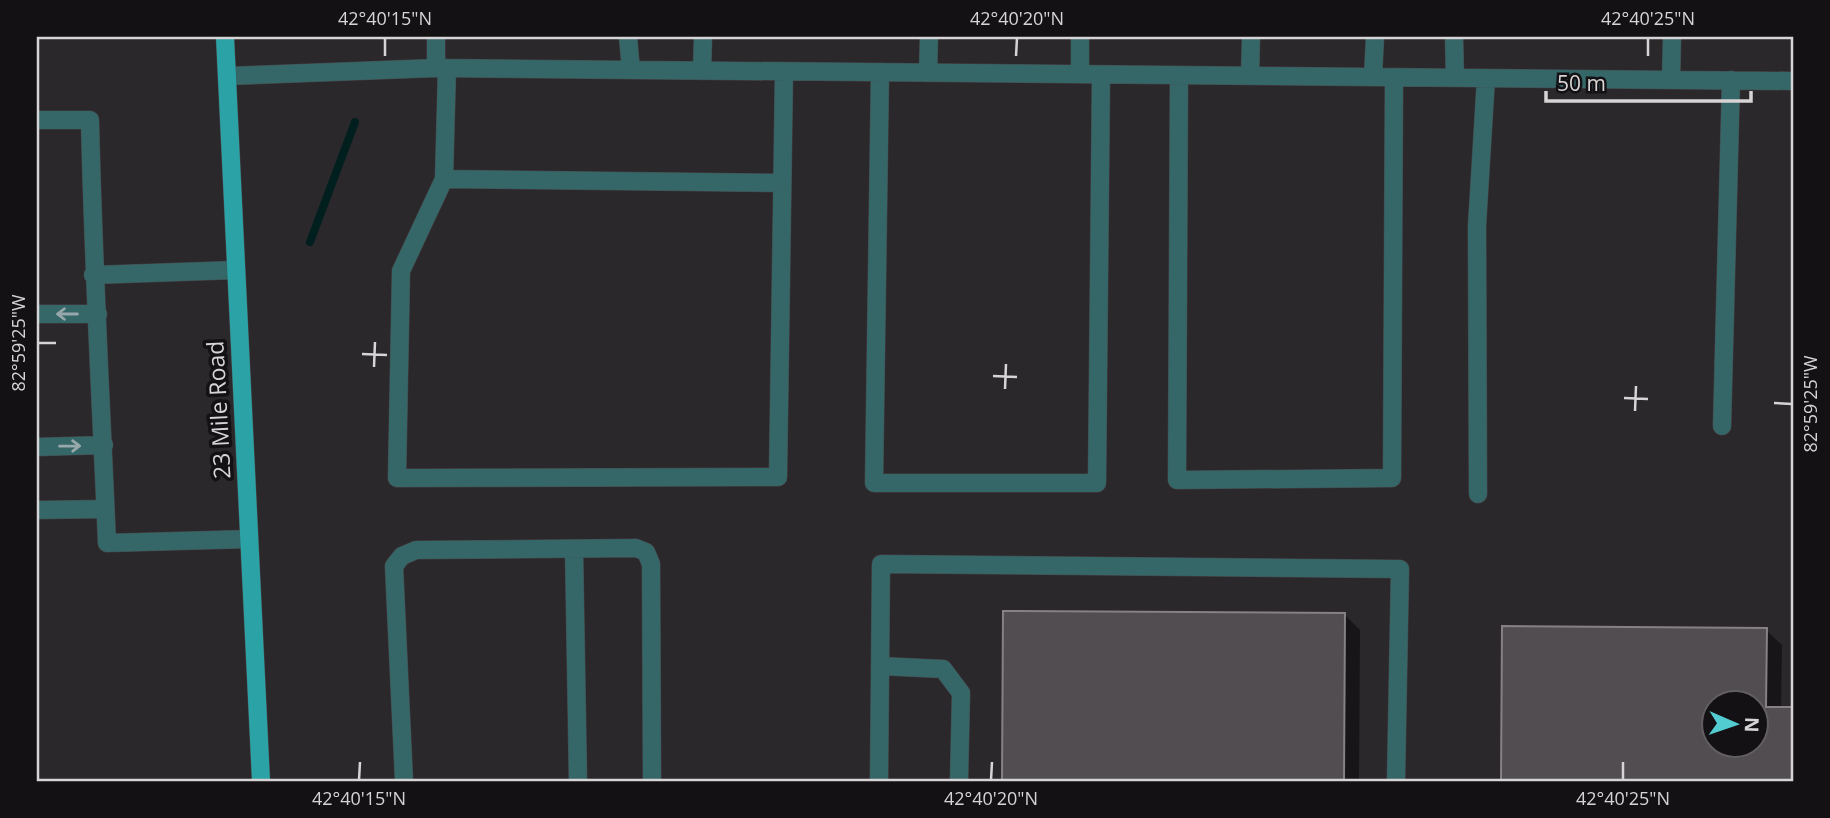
<svg xmlns="http://www.w3.org/2000/svg" width="1830" height="818" viewBox="0 0 1830 818" font-family="'Open Sans',sans-serif">
	<style>
		.shadow { fill: #0007; fill-rule: evenodd }
		.lines { fill: none; stroke-linecap: round; stroke-linejoin: round }
		.stream { stroke: #021f20; stroke-width: 8 }
		.building { fill: #514d51; stroke: #858185; stroke-width: 2; fill-rule: evenodd }
		.minor-casing { stroke: #474446; stroke-width: 19 }
		.major-casing { stroke: #474446; stroke-width: 19 }
		.minor { stroke: #356668; stroke-width: 18 }
		.major { stroke: #2ba2a6; stroke-width: 18 }
		.oneway { stroke: #96a8aa }
		.ticks { fill: none; stroke: #d7d4d6; stroke-width: 2.5 }
		.labels { text-anchor: middle; dominant-baseline: central; stroke-width: 7; stroke-linejoin: round; paint-order: stroke }
		.street-label { font-size: 23px; fill: #d7d4d6; stroke: #131113 }
		.neatline { fill: none; stroke: #d7d4d6; stroke-width: 2.5 }
		.ticks-label { font-size: 18px; text-anchor: middle; fill: #d7d4d6 }
	</style>
	<rect width="100%" height="100%" fill="#2b282b"/>
	<path class="shadow" d="M1005,612l339,2 16,16 -1,151h-355z
		M1504,628l262,2 16,15 -1,64h12v72h-290zM1714,702h42v42h-42z"/>
	<g class="lines">
		<path class="stream" d="M310,242l45,-120"/>
	</g>
	<path class="building" d="M1003,611l342,2 -1,168h-342z
		M1502,626l265,2 -1,79h27v74h-292zM1714,702h42v42h-42z"/>
	<g class="lines">
		<g class="minor-casing">
			<path id="minor" d="M628,37l3,33
				M1080,37v37
				M1454,37l1,41
				M436,68v-31
				M447,68l-3,111 -43,92 -4,207 381,-1 6,-405
				M702,71l1,-34
				M880,72l-6,411h223l4,-408
				M928,73l1,-36
				M1179,75l-2,405 215,-2 2,-401
				M227,76l209,-8 1357,13
				M1250,76l1,-39
				M1373,77l2,-40
				M1671,80l1,-43
				M37,120h53c3,141 11,282 17,423l142,-4
				M444,179l338,4
				M93,275l143,-5
				M37,314h61
				M1722,426l9,-346
				M37,447l67,-2
				M1478,494l-1,-268 9,-148
				M37,510l68,-1
				M574,549l4,232
				M880,666l63,3 18,24 -2,88
				M404,781l-10,-215 8,-10 14,-6 220,-2 10,4 5,12 1,217
				M879,781l2,-217 519,5 -4,212"/>
		</g>
		<g class="major-casing">
			<path id="major" d="M225,37l36,744"/>
		</g>
		<use href="#minor" class="minor"/>
		<use href="#major" class="major"/>
	</g>
	<defs><path id="oneway-shaft" d="M-6 0H5M1.5-3L5.5 0L1.5 3" fill="none" stroke-width="1.6" stroke-linecap="round" stroke-linejoin="round" transform="scale(1.75)"/></defs>
	<g class="oneway">
		<use href="#oneway-shaft" transform="translate(67 314) rotate(180)"/>
		<use href="#oneway-shaft" transform="translate(70 446) rotate(-1)"/>
	</g>
	<path class="ticks" d="M385,56v-18M1016,56l1,-18M1648,56v-18M38,343h18M362,354l25,1M374,367l1,-25M993,376l24,1M1005,389l1,-25M1624,398l24,1M1774,403l18,1M1635,411l1,-25M359,780l1,-18M991,780l1,-18M1623,780v-18"/>
	<g class="labels">
		<g class="street-label">
			<text transform="translate(218 410) rotate(-93)">23 Mile Road</text>
		</g>
	</g>
	<rect width="1830" height="818" fill="none" stroke="#131113" stroke-width="77"/>
	<g transform="translate(1735 724) rotate(92)"><circle r="33" fill="#131113" stroke="#615f61" stroke-width="2"/>
	<path d="M0-5L12 26L0 18L-12 26Z" fill="#52ccd0"/>
	<text y="-10" font-size="19" font-weight="bold" text-anchor="middle" fill="#d7d4d6">N</text>
	</g>
	<path d="M1546 91v10h205v-10" fill="none" stroke="#d7d4d6" stroke-width="3.5"/>
	<text x="1557" y="91" font-size="21" fill="#d7d4d6" stroke="#131113" stroke-width="5" paint-order="stroke">50 m</text>
	<rect x="38" y="38" width="1754" height="742" class="neatline"/>
	<g class="ticks-label">
		<text x="385" y="25">42°40'15"N</text>
		<text x="1017" y="25">42°40'20"N</text>
		<text x="1648" y="25">42°40'25"N</text>
		<text transform="translate(19 343) rotate(-90)" y="6">82°59'25"W</text>
		<text transform="translate(1811 404) rotate(-90)" y="6">82°59'25"W</text>
		<text x="359" y="805">42°40'15"N</text>
		<text x="991" y="805">42°40'20"N</text>
		<text x="1623" y="805">42°40'25"N</text>
	</g>
</svg>
